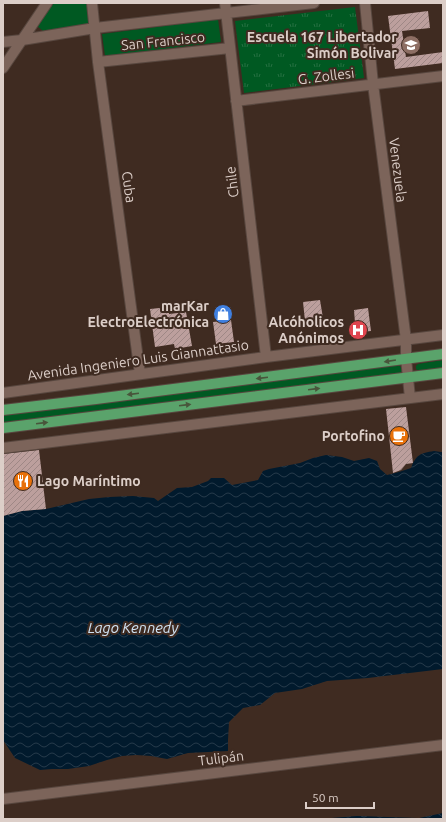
<svg xmlns="http://www.w3.org/2000/svg" width="446" height="822" viewBox="0 0 446 822" font-family="Ubuntu,sans-serif">
	<style>
		.grass { fill: #005922 }
		.park { fill: url(#park-tufts) }
		.water { fill: url(#water-waves) }
		.building { fill: url(#building-hatch) }
		.lines { fill: none; stroke-linecap: round; stroke-linejoin: round }
		.minor-casing { stroke: #58473f; stroke-width: 12 }
		.major-casing { stroke: #58473f; stroke-width: 12 }
		.minor { stroke: #7c645a; stroke-width: 10 }
		.major { stroke: #5aa36b; stroke-width: 10 }
		.oneway { fill: #48553b }
		.labels { text-anchor: middle; dominant-baseline: central; stroke-width: 4; stroke-linejoin: round; paint-order: stroke }
		.poi-label { font-size: 14px; font-weight: bold; fill: #dccec8; stroke: #3f2b21; text-anchor: end }
		.street-label { font-size: 14px; fill: #dccec8; stroke: #3f2b21 }
		.water-label { font-size: 15px; font-style: italic; fill: #cfe2f3; stroke: #3f2b21 }
	</style>
	<defs>
		<pattern id="park-tufts" width="24" height="20" patternUnits="userSpaceOnUse"><rect width="24" height="20" fill="#005922"/><path d="M3 7l-1-3M5 7V3M7 7l1-3M15 17l-1-3M17 17v-4M19 17l1-3" fill="none" stroke="#257041"/></pattern>
		<pattern id="water-waves" width="16" height="10" patternUnits="userSpaceOnUse"><rect width="16" height="10" fill="#011a2d"/><path d="M0 5q4-4 8 0t8 0" fill="none" stroke="#253a4a"/></pattern>
		<pattern id="building-hatch" width="6" height="6" patternUnits="userSpaceOnUse"><rect width="6" height="6" fill="#bc9f9d"/><path d="M-1 1l2-2M0 6l6-6M5 7l2-2" fill="none" stroke="#9e8785"/></pattern>
	</defs>
	<rect width="100%" height="100%" fill="#3f2b21"/>
	<path class="grass" d="M54,3h33l2,19 -4,4 -42,5 -6,-5z
		M218,19l3,23 -116,14 -3,-22z
		M443,360v8l-24,3 -3,-2v-3l2,-2z
		M399,365l3,4v3l-3,2 -396,49v-9z"/>
	<path class="park" d="M355,7l9,71 -120,15 -9,-72z"/>
	<path class="water" d="M434,451l7,1h2v217l-75,9 -41,3 -25,8 -27,4 -15,12 -17,3 -14,14 -1,18v11l-40,2 -21,6 -16,-3 -15,-1 -14,1 -15,4 -18,6 -21,3h-16l-12,1 -25,-12 -12,-18v-224l19,-5 24,-2 43,-10 20,-2 24,-1 21,2 4,3 19,-13 15,-1 16,-6 3,-3h13l8,7 26,-5 5,-9 6,-2 31,-6 13,-5 13,-3 16,2 12,4 15,-3 8,3 3,8 7,6 12,-3 12,-4c5,-13 9,-15 23,-17z
		M443,813v6h-125l39,-3 62,2z"/>
	<path class="building" d="M428,11l2,17 -28,3 4,26 37,-5v11l-48,6 -7,-53z
		M320,300l3,18 -18,3 -2,-19z
		M169,307v7l17,-2 6,34 -17,3 -1,-5 -19,3 -5,-38z
		M368,308l3,23 -19,2 -1,-9 4,-1 -1,-13z
		M231,320l3,22 -18,2 -3,-22z
		M406,407l7,56 -7,1 -5,6 -8,3 -7,-64z
		M39,450l7,59 -24,2 -19,5v-62z"/>
	<g class="lines">
		<g class="minor-casing">
			<path id="minor" d="M92,3l6,59 42,312
				M225,3l41,354
				M365,3l8,81 33,256v18l4,40
				M3,42l19,-2 73,-12 219,-25
				M98,62l132,-14
				M3,68l44,-65
				M236,101l207,-25
				M3,393l263,-36 177,-22
				M3,448l440,-54
				M3,799l440,-54"/>
		</g>
		<g class="major-casing">
			<path id="major" d="M3,410l93,-11 347,-45
				M3,428l440,-55"/>
		</g>
		<use href="#minor" class="minor"/>
		<use href="#major" class="major"/>
	</g>
	<defs><path id="oneway-solid" d="M-6-.8H1V-3.2L6.5 0L1 3.2V.8H-6Z"/></defs>
	<g class="oneway">
		<use href="#oneway-solid" transform="translate(390 361) rotate(171)"/>
		<use href="#oneway-solid" transform="translate(262 378) rotate(173)"/>
		<use href="#oneway-solid" transform="translate(314 389) rotate(-7)"/>
		<use href="#oneway-solid" transform="translate(133 394) rotate(173)"/>
		<use href="#oneway-solid" transform="translate(185 405) rotate(-7)"/>
		<use href="#oneway-solid" transform="translate(42 423) rotate(-7)"/>
	</g>
	<defs>
		<g id="school-disc" transform="scale(1)"><circle r="9.5" fill="#8d6e63" stroke="#3f2b21"/><path d="M0-5L7-2L0 1L-7-2ZM-4 1L0 2.5L4 1V4Q0 6-4 4Z" fill="#fff"/></g>
		<g id="shop-disc" transform="scale(1)"><circle r="9.5" fill="#3f7fe0" stroke="#3f2b21"/><path d="M-5-2.5h2.3a2.7 3.5 0 0 1 5.4 0H5L5.5 6h-11ZM-1.5-2.5h3a1.5 2.3 0 0 0-3 0Z" fill="#fff"/></g>
		<g id="hospital-disc" transform="scale(1)"><circle r="9.5" fill="#e0444e" stroke="#3f2b21"/><path d="M-5-5h3v3.5h4V-5h3V5h-3V1.5h-4V5h-3Z" fill="#fff"/></g>
		<g id="cafe-disc" transform="scale(1)"><circle r="9.5" fill="#e8710a" stroke="#3f2b21"/><path d="M-5.5-4.5H6V0H3Q3 3.5 0 3.5H-2.5Q-5.5 3.5-5.5 0ZM3-3.2v2h1.7v-2ZM-6 4.5H4V6H-6Z" fill="#fff"/></g>
		<g id="restaurant-disc" transform="scale(1)"><circle r="9.5" fill="#e8710a" stroke="#3f2b21"/><path d="M-5-6h1v4h1v-4h1v4h1v-4h1v5L-1.5 .5V6h-2V.5L-5-1ZM5-6V6H3V1.5H1.5Q1.5-4 5-6Z" fill="#fff"/></g>
	</defs>
	<g fill-rule="evenodd">
		<use href="#school-disc" x="411" y="45"/>
		<use href="#shop-disc" x="223" y="314"/>
		<use href="#hospital-disc" x="358" y="330"/>
		<use href="#cafe-disc" x="399" y="436"/>
		<use href="#restaurant-disc" x="23" y="481"/>
	</g>
	<g class="labels">
		<g class="poi-label">
			<text x="397" y="37">Escuela 167 Libertador<tspan x="397" dy="16">Simón Bolivar</tspan></text>
			<text x="209" y="306">marKar<tspan x="209" dy="16">ElectroElectrónica</tspan></text>
			<text x="344" y="322">Alcóholicos<tspan x="344" dy="16">Anónimos</tspan></text>
			<text x="385" y="436">Portofino</text>
			<text x="37" y="481" text-anchor="start">Lago Maríntimo</text>
		</g>
		<g class="street-label">
			<text transform="translate(163 41) rotate(-6)">San Francisco</text>
			<text transform="translate(326 76) rotate(-7)">G. Zollesi</text>
			<text transform="translate(398 170) rotate(83)">Venezuela</text>
			<text transform="translate(232 182) rotate(-97)">Chile</text>
			<text transform="translate(129 187) rotate(82)">Cuba</text>
			<text transform="translate(138 360) rotate(-8)">Avenida Ingeniero Luis Giannattasio</text>
			<text transform="translate(221 758) rotate(-7)">Tulipán</text>
		</g>
		<g class="water-label">
			<text x="133" y="627">Lago Kennedy</text>
		</g>
	</g>
	<rect width="446" height="822" fill="none" stroke="#dccec8" stroke-width="8"/>
	<path d="M306 802v6h68v-6" fill="none" stroke="#dccec8" stroke-width="2"/>
	<text x="312" y="802" font-size="12" fill="#dccec8" stroke="#3f2b21" stroke-width="3" paint-order="stroke">50 m</text>
</svg>
